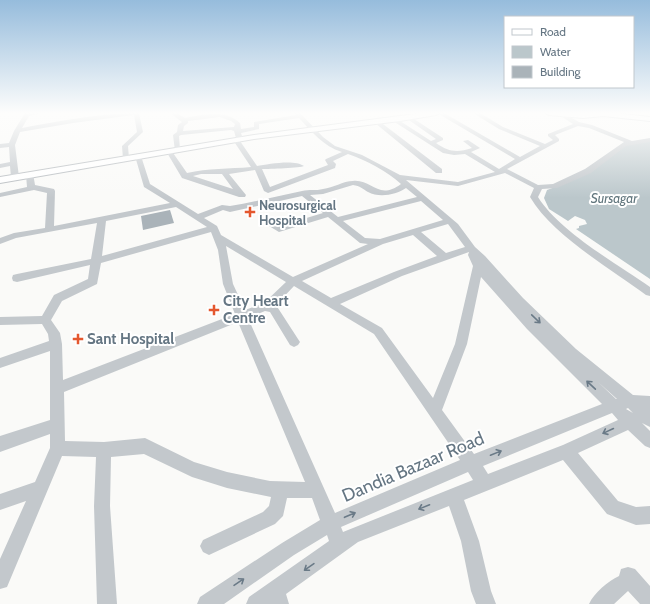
<svg xmlns="http://www.w3.org/2000/svg" width="650" height="604" viewBox="0 0 650 604" font-family="Cabin,sans-serif">
	<style>
		.water { fill: #bbc7cb }
		.building { fill: #aab3b9 }
		.lines { fill: none; stroke-linecap: round; stroke-linejoin: round }
		.major-casing { stroke: #b5babe; stroke-width: 2 }
		.minor { fill: #c3c8cc; fill-rule: evenodd }
		.major { fill: #fff; fill-rule: evenodd }
		.oneway { stroke: #6a7a87 }
		.poi-dot { fill: #e4572e; stroke: #fff; stroke-width: 1.5 }
		.labels { text-anchor: middle; dominant-baseline: central; stroke-width: 4; stroke-linejoin: round; paint-order: stroke }
		.far-water-label { font-size: 13px; font-style: italic; fill: #60757c; stroke: #fff }
		.far-poi-label { font-size: 13px; font-weight: bold; fill: #657683; stroke: #fff; text-anchor: start }
		.poi-label { font-size: 15px; font-weight: bold; fill: #657683; stroke: #fff; text-anchor: start }
		.near-street-label { font-size: 18px; fill: #657683; stroke: #fff }
	</style>
	<rect width="100%" height="100%" fill="#fafaf8"/>
	<path class="water" d="M650,141v138l-74,-50 3,-1v-2l8,-2 -2,-4 -10,-4 -7,5 -19,-12 -5,-11 3,-8 16,-6 60,-39z"/>
	<path class="building" d="M170,210l4,13 -31,7 -2,-14z"/>
	<g class="lines">
		<g class="major-casing">
			<path id="major" d="M423,113h17l-4,2 -36,6 -146,18 -254,44v-6l254,-42z
				M545,113h69l36,4v4l-47,-5 -20,2 -34,-3z"/>
		</g>
		<path class="minor" d="M25,113h17l-13,3 -7,12c38,-7 77,-15 117,-15l4,19 -15,14 1,13 -3,2 -3,-2 -1,-13 15,-14 -3,-17 -61,8 -53,9 -5,13 4,32 -4,2 -4,-2 -1,-11 -10,2v-4l10,-2 -1,-15 -9,1v-4l9,-1 5,-12z
			M170,113h7l8,5c19,-4 39,-9 55,5l1,6 13,-2v-5l42,-7 -2,-2h6l23,24 12,9 27,9 38,20 58,7 37,-10 -30,-18 -11,1 -11,-2 -50,-32v-2h4l34,22 5,-2 -30,-21 5,-1 32,21v2l-7,3c13,9 21,10 36,5l-9,-7 5,-1 12,8 -9,4 28,17 16,-10 -78,-46h7l76,44 20,-11 -41,-17 -26,-16h7l23,14 42,17 8,-4 -5,-4v-2l25,-10 -12,-8 -1,-1 3,-2 16,9 13,3 40,16 18,-3v4l-24,4 -35,27 -34,15 -15,1 -4,8c21,34 79,67 112,90v9l-4,-1c-36,-27 -93,-59 -116,-98l4,-9 -29,-15 -47,13 -52,-6 52,44 17,23 10,9 38,42 53,51 57,46 17,1v31l-8,-4 8,8v17l-5,-2 -17,-16 -50,23 40,48 18,6 14,-1v18l-14,1 -29,-11 -44,-54 -99,40 15,41 12,50 5,13h-20l-5,-13 -10,-50 -12,-35 -91,36 -72,52 3,10h-43l3,-7 80,-56 -2,-6 -33,20 -70,49h-27l3,-7 82,-54 38,-23 -8,-22h-25l-4,18 -8,8 -66,31 -6,-3 -3,-6 3,-6 60,-28 6,-6 2,-9 -44,-9 -35,-11 -48,-23 -33,3 -1,49 7,98h-20l-3,-98 2,-49 -34,-1 -55,131 -7,2v-30l26,-58 -26,9v-16l35,-12 15,-34v-14l-50,18v-16l50,-16v-69l-50,17v-10l49,-17 -1,-7 -6,-10 -42,1v-8l42,-1 12,-21 34,-16 2,-14 -73,17 -4,-1 -1,-3 1,-3 4,-1 74,-15 6,-36 -81,15 -16,6v-6l14,-5 31,-5 2,-35 -13,-3 -34,7v-4l27,-6 -1,-12 4,-2h3l2,12 19,4 1,2 -1,35 116,-23 -26,-16 -9,-31 3,-2 3,2 9,28 48,30 24,-9 8,1c24,-4 48,-10 72,-15 7,-2 14,0 21,-2 10,-1 20,-8 30,-8 19,-2 25,20 48,3 -14,-13 -35,-24 -53,-30l-15,7 3,3 -1,4 -67,25 -4,-2 -9,-21 -26,4 17,21 -1,2h-6l-57,-19 -16,-27 5,-1 16,23c21,-5 42,-4 64,-6l-18,-27 3,-2 -2,-7 -3,-1 -50,5 -2,1 1,14 -5,1 -2,-16 4,-3 1,-7 4,-3zM220,117l11,4 4,3 -1,3 -51,4 1,-5 4,-3v-2zM299,118c13,14 24,28 43,34l-16,7 -1,1 3,5 -58,22 -8,-18c7,0 39,-1 42,-3 -9,-7 -36,-2 -47,0l-17,-25 3,-2 -2,-6 18,-4v-5zM578,126l11,2 35,14 -39,27 -32,15 -15,1 -31,-16 52,-28v-2l-4,-4zM201,174h21l11,15 -40,-13zM353,185c7,1 10,4 15,7 11,6 28,3 38,-4l11,9 -79,20 -28,-22 13,-1zM302,196l21,17 -43,13 -17,-9 -4,3 20,12 49,-15 32,26 8,1 -75,33 -72,-42 -4,-9 -13,-8 19,-8 7,2zM421,201l22,19 -63,19 -15,-1 -22,-17zM176,207l31,20 -105,29 4,-35zM448,224l17,23 -19,6 -25,-21zM211,232l7,18 5,34 12,30 -172,66 -1,-36 -2,-11 -9,-13 11,-19 35,-17 4,-21zM413,235l24,21 -43,16 -63,26 -29,-17 81,-37zM226,246l60,36 -22,21 -19,7 -12,-26zM469,252l-1,3 5,11 -18,78 -22,54 -51,-70 -42,-24 62,-28zM481,277l46,52 75,75 -128,50 -32,-44 25,-66zM294,286l80,48 86,126 -125,53 -87,-195 17,-7 5,1 20,33 4,2 4,-2 2,-3 -2,-3 -22,-34zM238,322l67,160 -35,-1 -43,-9 -33,-10 -49,-24 -41,4 -39,-1 -1,-49zM598,382l19,17h-1zM628,408l5,5 -7,-4zM612,413l6,7 -55,25 -75,29 -5,-8zM468,472l5,8 -130,52 -2,-5z
			M375,121h4l63,48v4h-6l-61,-50z
			M628,567l7,2 15,17v18h-10l-12,-13 -14,13h-25c5,-11 19,-23 30,-28l2,-7z"/>
		<use href="#major" class="major"/>
	</g>
	<defs><path id="oneway-shaft" d="M-6 0H5M1.5-3L5.5 0L1.5 3" fill="none" stroke-width="1.6" stroke-linecap="round" stroke-linejoin="round"/></defs>
	<g class="oneway">
		<use href="#oneway-shaft" transform="translate(536 319) rotate(44)"/>
		<use href="#oneway-shaft" transform="translate(591 385) rotate(-137)"/>
		<use href="#oneway-shaft" transform="translate(608 431) rotate(155)"/>
		<use href="#oneway-shaft" transform="translate(496 453) rotate(-22)"/>
		<use href="#oneway-shaft" transform="translate(424 507) rotate(158)"/>
		<use href="#oneway-shaft" transform="translate(350 515) rotate(-23)"/>
		<use href="#oneway-shaft" transform="translate(309 567) rotate(145)"/>
		<use href="#oneway-shaft" transform="translate(239 582) rotate(-34)"/>
	</g>
	<linearGradient id="sky" x2="0" y2="1"><stop stop-color="#96bcdc"/><stop offset="0.57" stop-color="#fdfdfc"/><stop offset="1" stop-color="#fdfdfc" stop-opacity="0"/></linearGradient>
	<rect width="650" height="198" fill="url(#sky)"/>
	<g class="poi-dot">
		<path d="M248 206h4v4h4v4h-4v4h-4v-4h-4v-4h4z"/>
		<path d="M212 304h4v4h4v4h-4v4h-4v-4h-4v-4h4z"/>
		<path d="M76 333h4v4h4v4h-4v4h-4v-4h-4v-4h4z"/>
	</g>
	<g class="labels">
		<g class="far-water-label">
			<text x="614" y="198">Sursagar</text>
		</g>
		<g class="far-poi-label">
			<text x="259" y="205">Neurosurgical<tspan x="259" dy="15">Hospital</tspan></text>
		</g>
		<g class="poi-label">
			<text x="223" y="301">City Heart<tspan x="223" dy="17">Centre</tspan></text>
			<text x="87" y="339">Sant Hospital</text>
		</g>
		<g class="near-street-label">
			<text transform="translate(413 467) rotate(-23)">Dandia Bazaar Road</text>
		</g>
	</g>
	<rect x="504" y="16" width="130" height="72" fill="#ffffff" stroke="#c1c8cd"/>
	<rect x="512" y="29" width="20" height="6" fill="#ffffff" stroke="#c1c8cd"/>
	<text x="540" y="36" font-size="12" fill="#657683">Road</text>
	<rect x="512" y="46" width="20" height="12" fill="#bbc7cb" stroke="#c1c8cd"/>
	<text x="540" y="56" font-size="12" fill="#657683">Water</text>
	<rect x="512" y="66" width="20" height="12" fill="#aab3b9" stroke="#c1c8cd"/>
	<text x="540" y="76" font-size="12" fill="#657683">Building</text>
</svg>
